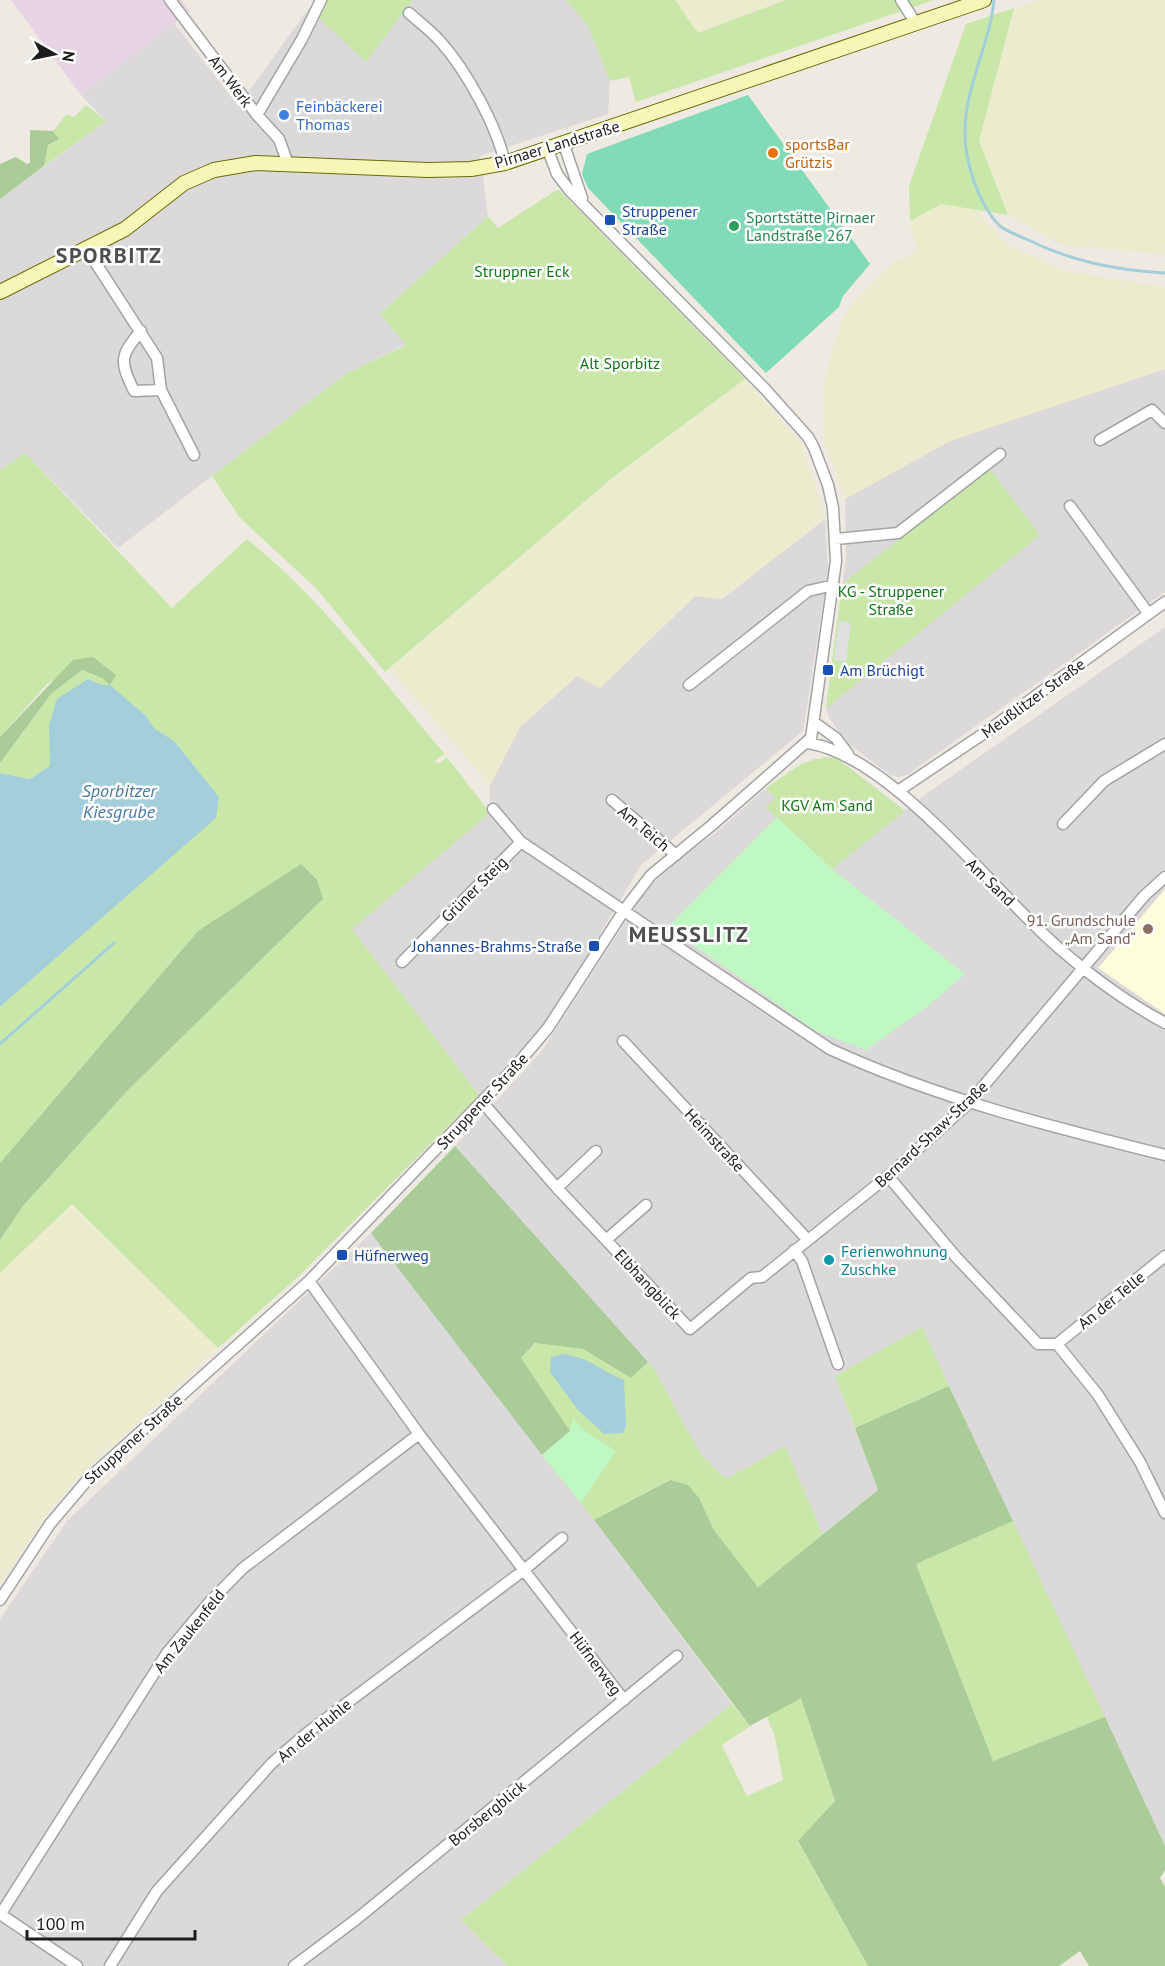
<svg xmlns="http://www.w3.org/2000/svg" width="1165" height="1966" viewBox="0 0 1165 1966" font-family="'PT Sans',sans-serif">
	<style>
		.residential { fill: #dbd9d9 }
		.industrial { fill: #e7d4e4 }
		.education { fill: #fefddb }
		.farmland { fill: #ebecce }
		.grass { fill: #c9e7a9 }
		.forest { fill: #a9cc98 }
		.park { fill: #bff8c3 }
		.pitch { fill: #82dbb7 }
		.parking { fill: #e0e0e0 }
		.water { fill: #a4cfda }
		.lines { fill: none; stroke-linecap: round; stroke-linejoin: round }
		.stream { stroke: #a4cfda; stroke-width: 3 }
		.street-casing { stroke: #a3a3a3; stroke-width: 13 }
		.secondary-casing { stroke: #676f07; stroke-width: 16 }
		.street { stroke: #fff; stroke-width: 10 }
		.secondary { stroke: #f6f7b7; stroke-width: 14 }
		.shop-dot { fill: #3f7fe0; stroke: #fff; stroke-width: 2 }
		.food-dot { fill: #e8710a; stroke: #fff; stroke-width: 2 }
		.transit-dot { fill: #1a4fb4; stroke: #fff; stroke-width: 2 }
		.leisure-dot { fill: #2e9e5b; stroke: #fff; stroke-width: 2 }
		.education-dot { fill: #8d6e63; stroke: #fff; stroke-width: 2 }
		.culture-dot { fill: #0f9aa8; stroke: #fff; stroke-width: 2 }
		.labels { text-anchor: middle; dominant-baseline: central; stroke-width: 5; stroke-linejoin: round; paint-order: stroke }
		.street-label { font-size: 16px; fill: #1c1c1c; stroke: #fff }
		.shop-label { font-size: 16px; fill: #366cbe; stroke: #fff; text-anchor: start }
		.food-label { font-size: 16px; fill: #c56008; stroke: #fff; text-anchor: start }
		.transit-label { font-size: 16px; fill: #164399; stroke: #fff; text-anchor: start }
		.leisure-label { font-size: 16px; fill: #27864d; stroke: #fff; text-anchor: start }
		.park-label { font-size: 16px; fill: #0e7714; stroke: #fff }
		.education-label { font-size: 16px; fill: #785e54; stroke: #fff; text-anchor: end }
		.culture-label { font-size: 16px; fill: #0d838f; stroke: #fff; text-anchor: start }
		.water-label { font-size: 18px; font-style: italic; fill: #4978a1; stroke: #fff }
		.district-label { font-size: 22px; font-weight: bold; letter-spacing: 1.5px; fill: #4f4f4f; stroke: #fff }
	</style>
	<rect width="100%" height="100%" fill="#eeeae2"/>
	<path class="residential" d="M413,0h153l22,26 22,55 -2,33 -128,42 8,60 -108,98 26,30 -59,29 -229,175 -93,-95 -25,17v-271l106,-78 -25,-26 93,-72 64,83 72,-99 56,54z
		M1165,369v223l-258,183 -8,2 -9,-2 -41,-31 -20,-26 -3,-10 20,-149 -1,-60 105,-58z
		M825,519l3,52 -25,160 -162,134 -89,150 -73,80 -128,-167 139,-115v-28l30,-58 57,-51 23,12 95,-92 27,3z
		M1165,627v1219l-243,-518 -87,48 43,114 -55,45 -38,-89 -59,33 -26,-26 -45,-83 -200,-224 86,-94 100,-154 24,-28 54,-40 47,-42 47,-29h25l67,52 18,-15z
		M371,1233l210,270 151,201 -271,216 47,46h-508v-347l67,-98z"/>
	<path class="industrial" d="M11,0h170l9,11 -109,84z"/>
	<path class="education" d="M1165,889v125l-67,-46z"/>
	<path class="farmland" d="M675,0h111l-88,33z
		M1043,0h122v254l-103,-9 -54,-30 -29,-74 35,-133z
		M941,204l35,6 31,35 58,26 100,16v82l-215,72 -105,58 -21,-61v-51l8,-38 12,-32 14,-21 36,-34 23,-9 -7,-32z
		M745,379l56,64 24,76 -104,80 -26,-3 -95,92 -23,-12 -57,51 -30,58 -100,-116 222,-191z
		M72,1204l146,144 -143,132 -33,41 -42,64v-312z"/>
	<path class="grass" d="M326,0h87l-47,62 -48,-45z
		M566,0h109l23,33 88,-33h148l-298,102 -7,-25 -19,4 -22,-55z
		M1014,8l-35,133 29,74 -67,-11 -31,17 -1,-35 57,-162z
		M86,105l20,16 -62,45 4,-21 11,-6 -6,-8 14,-17 7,3z
		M558,189l187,190 -133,99 -227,194 -69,-84 -76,-70 -28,-42 135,-103 59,-28 -26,-31 108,-98 10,12z
		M25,453l147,155 75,-69c76,61 135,142 198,215l-11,7 6,2 7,-6 43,56 -138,116 127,166 -179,180 -82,73 -146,-144 -72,69v-33l23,-34 105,-116 195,-191 -125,32 -198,232v-156l215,-189 4,-21 -44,-55 -22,-14 -7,-12 -44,-31 -14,-6 -39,46 2,41 -21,13 -30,-6v-10l51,-69 31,-24 20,8 8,6 -17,-27 -46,27 -47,53v-267z
		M990,469l50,66 -214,173 16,-124z
		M825,757l13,2 67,52 -73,58 -66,-62 9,-9 -9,-10 35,-24z
		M922,1327l27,59 -94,42 -20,-52z
		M536,1343l47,6 48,29 17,-16 7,8 45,83 26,26 59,-33 38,89 -65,52 -44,-57 -15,-32 -30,-18 -75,40 -52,-65 28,-24 -49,-73z
		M1013,1521l92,196 -112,44 -77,-197z
		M801,1697l34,105 -37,40 70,124h-360l-47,-46 271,-216 18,22 -28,19 25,51 36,-16 -8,-43 -8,-20z"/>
	<path class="forest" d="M30,130l23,1 6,8 -11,6 -4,21 -44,33v-35l16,-7 11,7 3,-1z
		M93,657l23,18 -6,10 -8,-7 -20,-8 -31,24 -51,69v-26l73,-77z
		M301,864l16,16 6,19 -195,191 -105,116 -23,34v-77l198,-232z
		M455,1146l193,216 -17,16 -48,-29 -48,-6 -14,15 49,73 -28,24 -171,-222z
		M949,1386l64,135 -97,43 77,197 112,-44 60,129v24l-5,8 5,9v79h-76l-9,-15 -21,15h-191l-70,-125 37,-40 -34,-103 -51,28 -156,-206 76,-40 18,5 11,13 15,32 44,57 120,-97 -23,-62z"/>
	<path class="park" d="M777,817l55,52 133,105 -38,33 -61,43 -50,-19 -148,-104z
		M573,1418l13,14 30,19 -35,52 -39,-48 28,-24z"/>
	<path class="pitch" d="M748,95l122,169 -27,32 -4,11 -73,66 -178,-185 -6,-14 5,-20z"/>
	<path class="parking" d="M839,621l12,2 -5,39 -12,-2z"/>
	<path class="water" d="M88,679l14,6h8l36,31 8,12 21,14 44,55 -3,21 -216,189v-234l30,6 20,-13 -1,-41 8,-26z
		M564,1354c29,5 35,16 60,26l2,46 -3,7 -19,1 -26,-24 -28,-38 1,-15z"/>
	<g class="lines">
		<path class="stream" d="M994,0c-4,45 -30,88 -29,134 0,28 14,72 35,92 6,5 17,9 24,12 46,23 90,32 141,35
			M0,1044l114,-101"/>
		<g class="street-casing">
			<path id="street" d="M170,0l87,115 22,24 9,25
				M901,0l14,22
				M409,13c10,9 22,18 31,28 26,29 56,83 65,122
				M257,115l45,-76 19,-39
				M564,145l18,53
				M86,248l71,110 4,32 33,65
				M141,331c-22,25 -21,31 -7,60l27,-1
				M1100,440l52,-30 13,13
				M1070,506l78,107
				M836,539l62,-6 102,-79
				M689,685l119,-94 26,-6
				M815,723l21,15 12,16
				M808,743c86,14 185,149 252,206 32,28 68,54 105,74
				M898,791l88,-59 179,-130
				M612,800l64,55
				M493,809l28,33 309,207c106,49 222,78 335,106
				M1063,824l41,-43 61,-37
				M402,962l119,-120
				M623,1041l184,198
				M483,1103l74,85 133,141 61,-51 11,-1 126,-101 82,-74 174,-206 21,-19
				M888,1176l68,81 82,87h19l41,51 42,67 25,51
				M557,1188l39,-37
				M606,1240l40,-35
				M794,1250l8,11 36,103
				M309,1281l110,153 205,266
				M1057,1344l108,-88
				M0,1600l50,-76 39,-46 220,-197 205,-213 34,-40 77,-119 26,-34 61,-50 99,-87 25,-177 -3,-53 -5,-23 -14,-37 -6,-11 -42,-47 -196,-199 -13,-17 -9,-24
				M0,1914l77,52
				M0,1915l167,-262 41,-49 34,-35 177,-135
				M110,1966l47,-75 115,-128 35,-30 217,-163 38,-32
				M294,1966l64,-48 319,-262"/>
		</g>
		<g class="secondary-casing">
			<path id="secondary" d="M0,292l125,-63 59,-46 30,-13 42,-7 172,7 43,-1 34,-6 479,-163"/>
		</g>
		<use href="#street" class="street"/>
		<use href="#secondary" class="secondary"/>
	</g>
	<circle class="shop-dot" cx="284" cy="115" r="6"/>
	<circle class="food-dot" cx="773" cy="153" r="6"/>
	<g class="transit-dot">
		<rect x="604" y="214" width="12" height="12" rx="3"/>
		<rect x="822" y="664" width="12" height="12" rx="3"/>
		<rect x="588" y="940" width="12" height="12" rx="3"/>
		<rect x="336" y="1249" width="12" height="12" rx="3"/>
	</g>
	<circle class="leisure-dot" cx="734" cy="226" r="6"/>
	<circle class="education-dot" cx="1148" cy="929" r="6"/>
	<circle class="culture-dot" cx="829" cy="1260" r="6"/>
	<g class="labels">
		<g class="street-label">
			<text transform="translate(231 81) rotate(53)">Am Werk</text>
			<text transform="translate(557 144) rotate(-17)">Pirnaer Landstraße</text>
			<text transform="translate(1033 698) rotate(-36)">Meußlitzer Straße</text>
			<text transform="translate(644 828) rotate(40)">Am Teich</text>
			<text transform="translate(991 882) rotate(44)">Am Sand</text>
			<text transform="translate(474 889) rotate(-45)">Grüner Steig</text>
			<text transform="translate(482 1101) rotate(-47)">Struppener Straße</text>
			<text transform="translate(931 1134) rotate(-43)">Bernard-Shaw-Straße</text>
			<text transform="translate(715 1140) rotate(47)">Heimstraße</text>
			<text transform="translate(648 1284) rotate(47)">Elbhangblick</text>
			<text transform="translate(1111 1300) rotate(-39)">An der Telle</text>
			<text transform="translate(133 1439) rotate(-42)">Struppener Straße</text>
			<text transform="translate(189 1631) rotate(-51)">Am Zaukenfeld</text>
			<text transform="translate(596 1663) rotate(53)">Hüfnerweg</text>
			<text transform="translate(314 1730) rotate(-39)">An der Huhle</text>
			<text transform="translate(487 1813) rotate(-39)">Borsbergblick</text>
		</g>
		<g class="shop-label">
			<text x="296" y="106">Feinbäckerei<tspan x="296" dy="18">Thomas</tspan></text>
		</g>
		<g class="food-label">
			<text x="785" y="144">sportsBar<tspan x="785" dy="18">Grützis</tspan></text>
		</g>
		<g class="transit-label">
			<text x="622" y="211">Struppener<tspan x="622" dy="18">Straße</tspan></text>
			<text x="840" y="670">Am Brüchigt</text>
			<text x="582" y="946" text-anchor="end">Johannes-Brahms-Straße</text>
			<text x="354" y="1255">Hüfnerweg</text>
		</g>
		<g class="leisure-label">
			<text x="746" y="217">Sportstätte Pirnaer<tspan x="746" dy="18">Landstraße 267</tspan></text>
		</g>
		<g class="park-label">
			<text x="522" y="271">Struppner Eck</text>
			<text x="620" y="363">Alt Sporbitz</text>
			<text x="891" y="591">KG - Struppener<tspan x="891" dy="18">Straße</tspan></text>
			<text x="827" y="805">KGV Am Sand</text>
		</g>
		<g class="education-label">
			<text x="1136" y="920">91. Grundschule<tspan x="1136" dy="18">„Am Sand“</tspan></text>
		</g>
		<g class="culture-label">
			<text x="841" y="1251">Ferienwohnung<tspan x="841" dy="18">Zuschke</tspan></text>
		</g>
		<g class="water-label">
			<text x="119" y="790">Sporbitzer<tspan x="119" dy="21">Kiesgrube</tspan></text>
		</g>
		<g class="district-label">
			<text x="109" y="255">SPORBITZ</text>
			<text x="689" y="934">MEUSSLITZ</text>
		</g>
	</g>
	<g transform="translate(54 54) rotate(99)" stroke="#ffffff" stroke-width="4.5" paint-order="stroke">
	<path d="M0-4.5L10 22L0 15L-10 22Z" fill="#1c1c1c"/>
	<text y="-9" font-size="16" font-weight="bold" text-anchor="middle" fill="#1c1c1c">N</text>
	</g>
	<path d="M27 1930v9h168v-9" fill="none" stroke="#1c1c1c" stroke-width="3"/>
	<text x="36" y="1930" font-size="18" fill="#1c1c1c" stroke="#ffffff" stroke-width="4.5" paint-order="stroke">100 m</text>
</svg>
